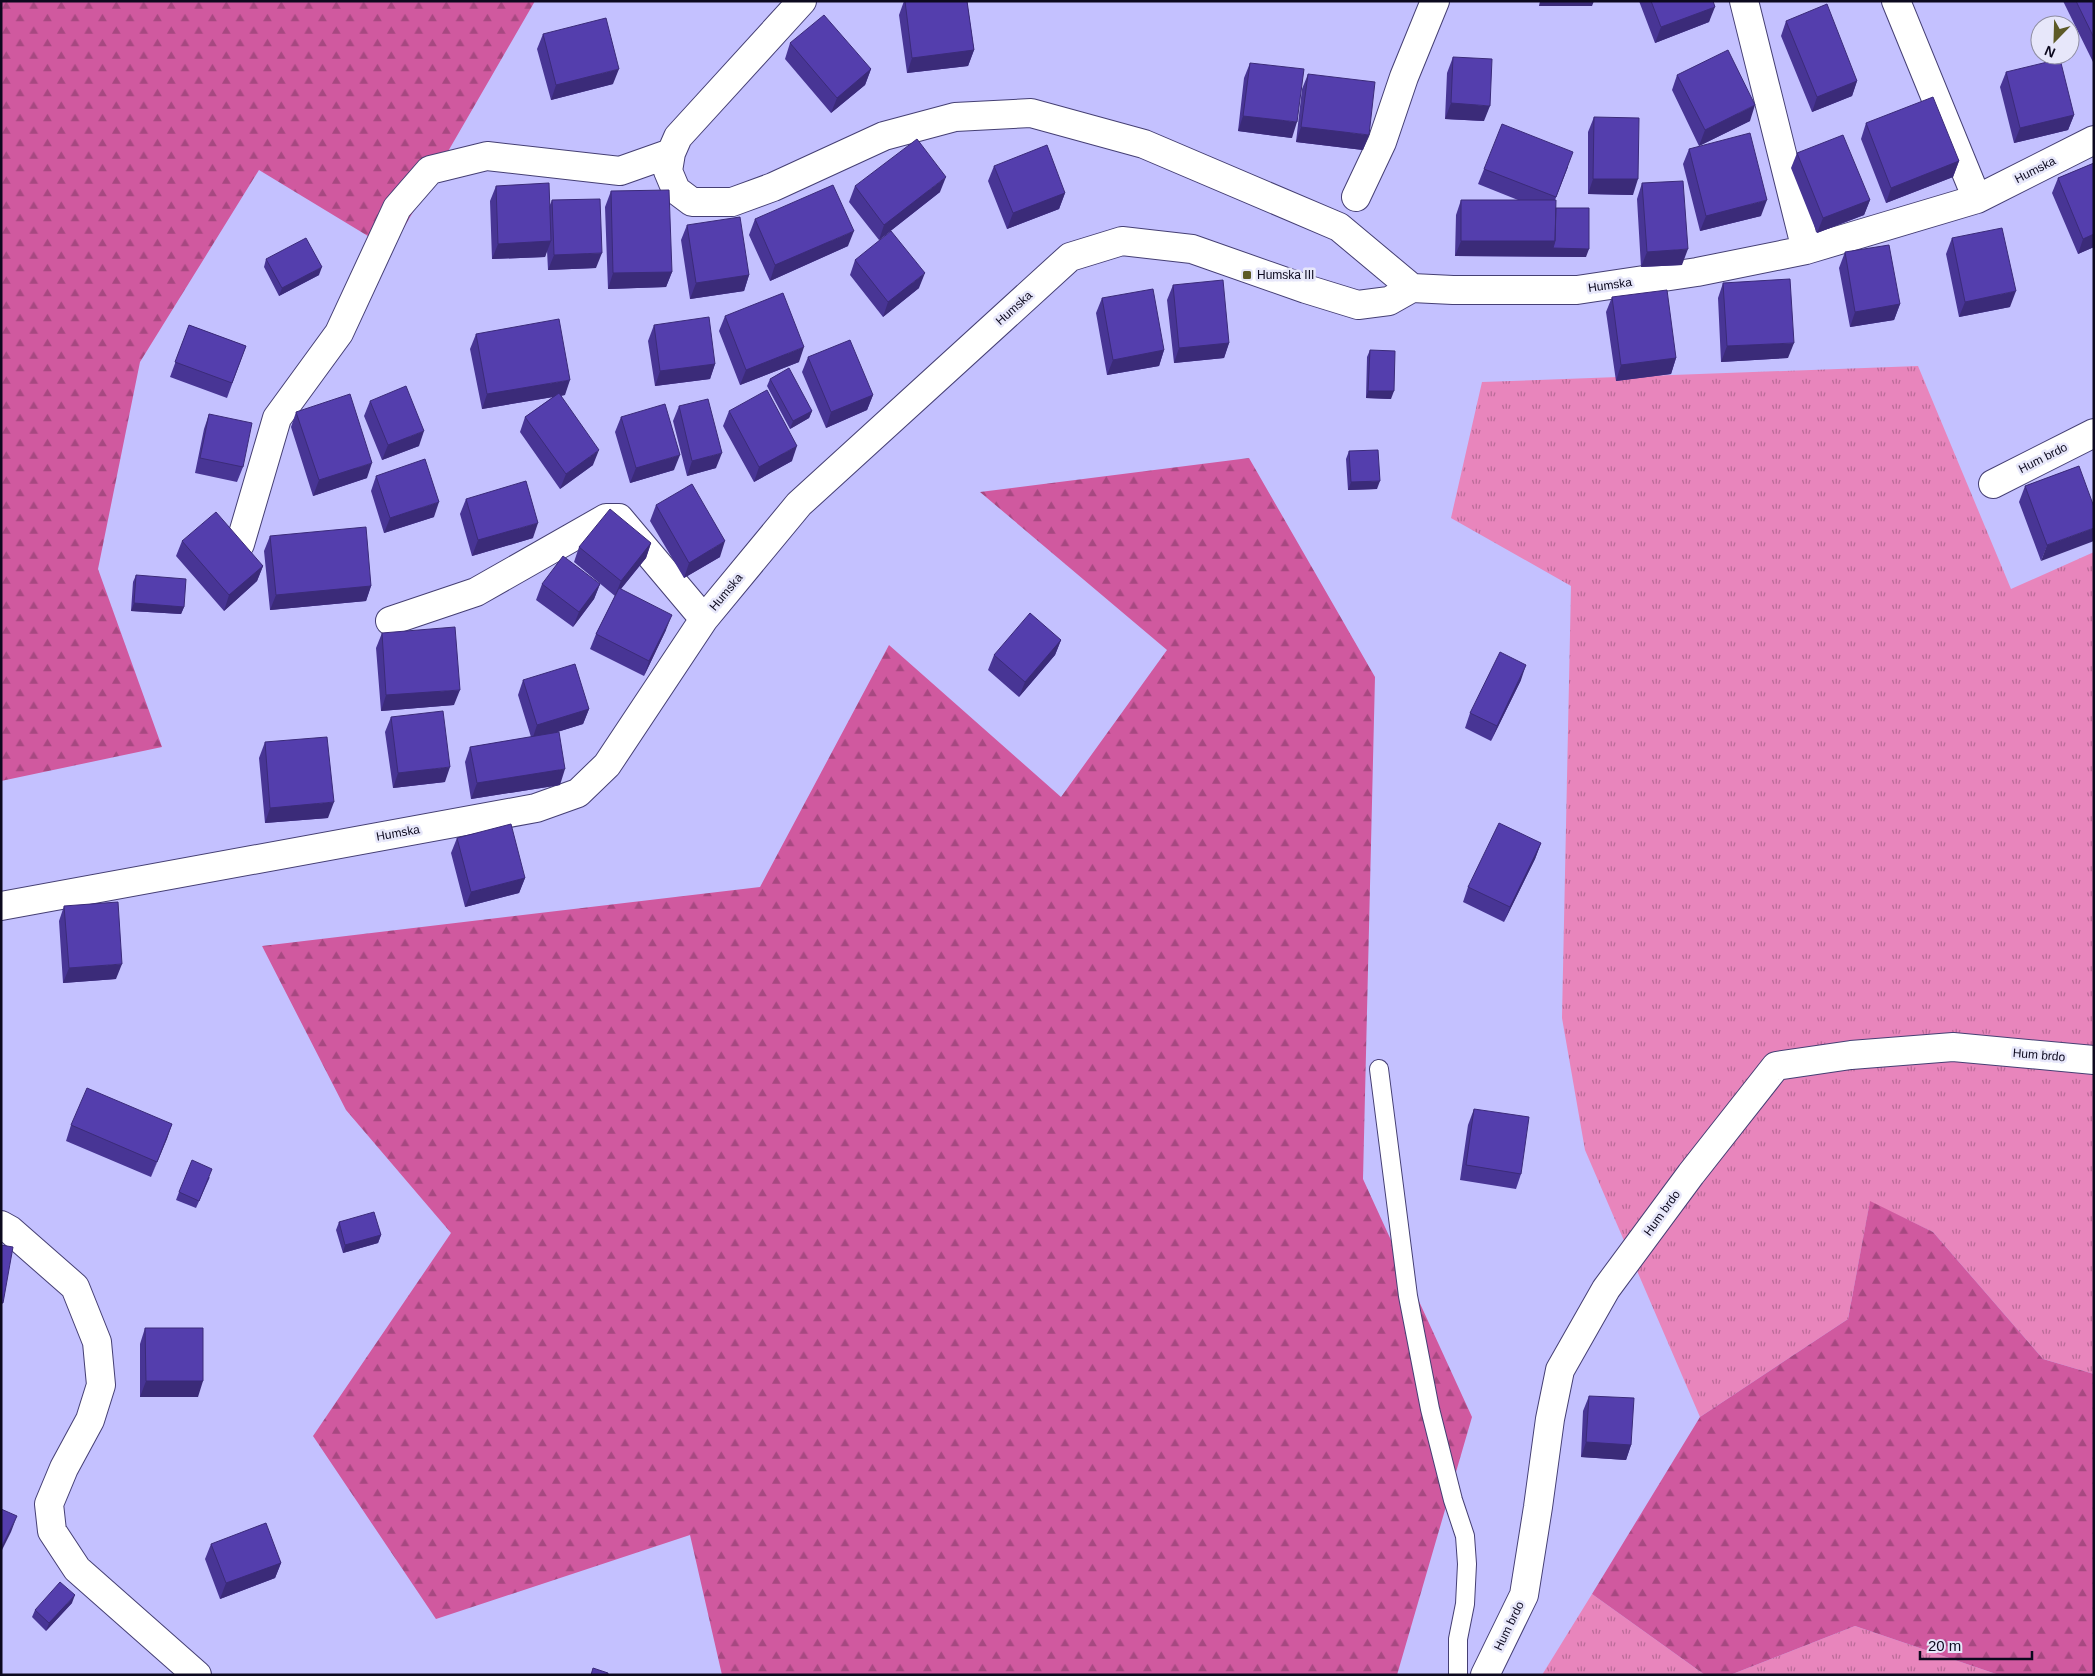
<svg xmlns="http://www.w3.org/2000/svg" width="2095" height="1676" viewBox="0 0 2095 1676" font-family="Arial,sans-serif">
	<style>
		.grass { fill: url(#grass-tufts) }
		.forest { fill: url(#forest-firs) }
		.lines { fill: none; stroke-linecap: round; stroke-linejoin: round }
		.lane-casing { stroke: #453f74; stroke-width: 20 }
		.street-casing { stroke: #453f74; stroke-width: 30 }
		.lane { stroke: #fff; stroke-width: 18 }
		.street { stroke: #fff; stroke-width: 28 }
		.wall { fill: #483595 }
		.shaded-wall { fill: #3b2b79 }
		.building { fill: #543ead; stroke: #3b2b79 }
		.poi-dot { fill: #5d5a27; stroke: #e7e7fa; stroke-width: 2 }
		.labels { text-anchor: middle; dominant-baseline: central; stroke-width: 5; stroke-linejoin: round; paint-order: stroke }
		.street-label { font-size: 12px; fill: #0c091e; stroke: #e7e7fa }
		.poi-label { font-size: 12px; fill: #0c091e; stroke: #e7e7fa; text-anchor: start }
	</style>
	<defs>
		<pattern id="grass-tufts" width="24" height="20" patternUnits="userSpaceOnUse" patternTransform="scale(1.25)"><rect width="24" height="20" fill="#e885bc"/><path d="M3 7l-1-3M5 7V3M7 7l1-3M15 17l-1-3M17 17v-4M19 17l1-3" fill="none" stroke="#ba6b98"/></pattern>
		<pattern id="forest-firs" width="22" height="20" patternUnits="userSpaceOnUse" patternTransform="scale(1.25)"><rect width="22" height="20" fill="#d0599f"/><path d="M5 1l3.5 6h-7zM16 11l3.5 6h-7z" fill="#a74881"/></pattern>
	</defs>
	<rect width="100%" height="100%" fill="#c4c1ff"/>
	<path class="grass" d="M1918,366l93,223 83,-37v822l-51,-15 -110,-127 -63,-30 -22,117 -148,98 -115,-267 -23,-132 9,-432 -120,-68 31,-136z
		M1592,1594l113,81h-163z
		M1855,1626l144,49h-269z"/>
	<path class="forest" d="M1,1h534l-144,249 -132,-80 -119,192 -42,207 64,178 -161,34z
		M1249,458l126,219 -12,502 109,238 -75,258h-675l-32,-140 -254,84 -123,-183 138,-203 -105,-123 -84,-164 498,-59 129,-242 172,152 106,-147 -187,-158z
		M1870,1201l63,31 110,127 51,15v301h-95l-144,-49 -125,49h-25l-113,-81 108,-177 148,-98z"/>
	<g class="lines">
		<g class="lane-casing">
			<path id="lane" d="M1379,1069l29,227 22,113 23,91 12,36 2,28 -2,40 -7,35v36"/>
		</g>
		<g class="street-casing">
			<path id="street" d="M802,1l-124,136 -7,16 -3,18 8,19 16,12h40l41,-15 111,-51 71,-19 76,-4 113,31 195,83 73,61
				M1744,1l62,249
				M1896,1l81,198
				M1356,197l26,-55 22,-65 31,-76
				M1993,484l101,-51
				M240,544l37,-126 62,-85 58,-125 33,-38 57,-14 133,15 51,-18
				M390,621l86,-29 130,-74h13l85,101
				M1,906l535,-98 42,-15 29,-28 97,-146 95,-115 271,-247 52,-16 70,8 114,40 52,16 31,-4 23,-13 41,2h124l120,-18 109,-22 171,-51 117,-59
				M1,1225l9,5 65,57 22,55 4,43 -11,35 -26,48 -15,36 3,27 25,38 120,106
				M1485,1675l39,-80 14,-88 12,-88 10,-49 46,-81 85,-115 85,-108 75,-11 102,-8 141,13"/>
		</g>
		<use href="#lane" class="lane"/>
		<use href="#street" class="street"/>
	</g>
	<path class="wall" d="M904,1h63l7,49 -6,16 -61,7 -8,-58z
		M1639,1h74l-4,21 -54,21z
		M2063,1h31v61h-1z
		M1786,21l71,60 -5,15 -40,16 -31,-76z
		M543,34l70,50 -62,16 -14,-51z
		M790,43l81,26 -6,16 -34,28 -46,-54z
		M1453,57l31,64 -39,-2 2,-46z
		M1250,63l42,75 -54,-7 6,-53z
		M2006,72l68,43 -6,15 -54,13 -14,-56z
		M1308,74l55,76 -67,-8 6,-53z
		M1677,75l73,46 -51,25 -27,-56z
		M1594,117l39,78 -45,-1v-62z
		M1866,123l93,38 -6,16 -67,26 -25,-64z
		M1689,149l72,67 -61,15 -17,-67z
		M1797,153l73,47 -6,15 -47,18 -26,-65z
		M2094,163v84l-16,7 -26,-61 6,-15z
		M994,166l71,27 -6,16 -52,20 -19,-48z
		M1568,167l-13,33 1,8 30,49 -131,-1 1,-41 5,-15h57l-40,-16 6,-15z
		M1642,183l40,82 -41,2 -4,-68z
		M496,186l53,21 3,-7 44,68 -48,2 -1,-20 -2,7 -53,2 -2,-58z
		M855,186l85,6 -61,48 -30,-38z
		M611,191l61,81 -6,15 -58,2 -3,-82z
		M755,219l93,27 -78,35 -21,-46z
		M687,225l62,50 -5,16 -54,8 -9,-59z
		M1952,238l58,69 -51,10 -13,-63z
		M1845,252l55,52 -6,16 -44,7 -11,-59z
		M266,259l53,16 -40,21 -15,-29z
		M855,260l64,28 -36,29 -33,-42z
		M1723,283l65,75 -67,4 -3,-64z
		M1173,285l56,58 -5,15 -50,5 -7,-63z
		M1612,297l64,61 -5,16 -55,7 -10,-69z
		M1102,298l62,52 -5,16 -52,9 -11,-62z
		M725,316l74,46 -59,23 -21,-54z
		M189,325l57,21 -19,52 -57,-21z
		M654,325l61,39 -5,15 -55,7 -7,-45z
		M476,334l89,61 -5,1 33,69 -33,24 -40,-57 5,-15 28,-20 -71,12 -12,-60z
		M1370,350l21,49 -25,-1 1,-41z
		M808,357l65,38 -6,15 -41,18 -24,-56z
		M770,379l42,32 -3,7 -19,11 -23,-43z
		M370,401l49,45 -37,14 -18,-44z
		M679,406l37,62 -29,8 -14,-55z
		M729,411l63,50 -38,21 -31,-56z
		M296,412l71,66 -54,18 -22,-69z
		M209,414l34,53 -6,15 -42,-9 9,-44z
		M621,417l53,53 -44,13 -15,-51z
		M1349,451l28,38 -29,1 -2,-31z
		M2079,466l-38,95 -22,-59 6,-16z
		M376,476l58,41 -50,16 -13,-42z
		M466,499l67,39 -61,18 -12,-42z
		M656,505l64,52 -36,21 -34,-57z
		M270,536l101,50 -5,15 -96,9 -6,-59z
		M182,541l81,25 -6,15 -33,30 -48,-55z
		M651,543l-5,15 -25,31 45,41 -22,46 -54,-27 6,-15 19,-38 -41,-34 5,-15z
		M136,575l48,32 -3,7 -50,-3 2,-29z
		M542,584h58l-6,15 -21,28 -37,-27z
		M382,633l72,72 -73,6 -5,-63z
		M1061,640l-6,15 -36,42 -31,-27 6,-15z
		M523,680l66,29 -6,15 -26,8 3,53 -89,14 -6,-37 5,-15 61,-10 -13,-42z
		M1521,680l-30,61 -26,-13 5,-15z
		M391,717l54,65 -52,6 -8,-56z
		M265,742l63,76 -63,5 -6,-65z
		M457,838l68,40 -6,15 -54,14 -14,-54z
		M1541,843l-6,16 -31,63 -41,-20 5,-15z
		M64,906l52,73 -53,4 -4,-62z
		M1474,1109l47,65 -5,15 -56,-9 8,-55z
		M172,1124l-21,53 -85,-36 5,-16z
		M210,1177l-14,31 -20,-8 3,-8z
		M339,1222l42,13 -3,8 -35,10 -7,-23z
		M145,1328l53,69h-58v-53z
		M1589,1396l42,49 -5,15 -45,-3 2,-46z
		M211,1544l70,19 -6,15 -55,21 -15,-40z
		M72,1603l-26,28 -14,-14 3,-7z"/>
	<path class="shaded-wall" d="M1540,1h54l-2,5h-53z
		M1715,7l-6,15 -54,21 6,-16z
		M974,50l-6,16 -61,7 5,-15z
		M619,69l-6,15 -62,16 5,-15z
		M871,69l-6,16 -34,28 6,-15z
		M1857,81l-5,15 -40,16 5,-15z
		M1451,103l39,3 -6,15 -39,-2z
		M1755,105l-5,16 -51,25 6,-16z
		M2074,115l-6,15 -54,13 6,-15z
		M1243,116l54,6 -5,16 -54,-7z
		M1301,127l68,8 -6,15 -67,-8z
		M1959,161l-6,16 -67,26 5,-15z
		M946,177l-6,15 -61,48 5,-15z
		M1593,179h45l-5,16 -45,-1z
		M1065,193l-6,16 -52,20 6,-16z
		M1767,200l-6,16 -61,15 6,-15z
		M1870,200l-6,15 -47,18 6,-15z
		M854,231l-6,15 -78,35 5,-16z
		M2094,234v13l-16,7 5,-15z
		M551,241l-6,16 -53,2 6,-15z
		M1461,241h94l34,8 -3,8 -131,-1z
		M1688,249l-6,16 -41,2 6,-15z
		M602,253l-6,15 -48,2 6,-15z
		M322,267l-3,8 -40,21 3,-8z
		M672,272l-6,15 -58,2 5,-16z
		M925,273l-6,15 -36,29 5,-15z
		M749,275l-5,16 -54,8 6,-16z
		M2016,291l-6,16 -51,10 6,-15z
		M1900,304l-6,16 -44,7 5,-15z
		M1229,343l-5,15 -50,5 5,-15z
		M1794,343l-6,15 -67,4 6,-16z
		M804,347l-5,15 -59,23 6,-15z
		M1164,350l-5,16 -52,9 6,-15z
		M1676,358l-5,16 -55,7 5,-16z
		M715,364l-5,15 -55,7 5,-15z
		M570,380l-5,15 -83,14 5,-15z
		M1368,391h26l-3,8 -25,-1z
		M873,395l-6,15 -41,18 5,-16z
		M812,411l-3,7 -19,11 3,-8z
		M424,431l-5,15 -37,14 6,-15z
		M797,446l-5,15 -38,21 5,-15z
		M599,450l-6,15 -33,24 6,-15z
		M722,453l-6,15 -29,8 5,-15z
		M680,455l-6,15 -44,13 6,-15z
		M372,463l-5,15 -54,18 6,-16z
		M1380,481l-3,8 -29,1 3,-8z
		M439,502l-5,15 -50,16 6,-15z
		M538,523l-5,15 -61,18 6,-16z
		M2094,528v13l-53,20 6,-16z
		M725,541l-5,16 -36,21 5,-15z
		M651,543l-5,15 -31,38 6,-15z
		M263,566l-6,15 -33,30 5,-16z
		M600,584l-6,15 -21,28 6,-15z
		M371,586l-5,15 -96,9 6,-15z
		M134,603l50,4 -3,7 -50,-3z
		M672,615l-6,15 -22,46 5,-15z
		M1061,640l-6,15 -36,42 6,-15z
		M1526,665l-5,15 -30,61 6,-15z
		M460,690l-6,15 -73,6 5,-16z
		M589,709l-6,15 -51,16 5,-15z
		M450,767l-5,15 -52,6 5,-15z
		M565,769l-5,16 -89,14 6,-16z
		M334,802l-6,16 -63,5 5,-15z
		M1541,843l-6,16 -31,63 6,-15z
		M525,878l-6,15 -54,14 6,-15z
		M122,964l-6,15 -53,4 6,-15z
		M172,1124l-5,15 -16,38 6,-15z
		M381,1235l-3,8 -35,10 2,-8z
		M146,1381h57l-5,16h-58z
		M1586,1442l45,3 -5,15 -45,-3z
		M17,1516l-6,16 -10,20v-4z
		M281,1563l-6,15 -55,21 6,-16z
		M75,1595l-3,8 -26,28 3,-8z"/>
	<path class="building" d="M905,1h62l7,49 -62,8z
		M1651,1h62l2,6 -54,20z
		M2076,1h18v37z
		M1827,4l30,77 -40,16 -31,-76z
		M824,15l47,54 -34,29 -47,-55z
		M606,18l13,51 -63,16 -13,-51z
		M1728,50l27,55 -50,25 -28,-55z
		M1453,57l39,2 -2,47 -39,-3z
		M2060,59l14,56 -54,13 -14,-56z
		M1250,63l54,6 -7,53 -54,-6z
		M1308,74l67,8 -6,53 -68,-8z
		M1933,97l26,64 -68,27 -25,-65z
		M1594,117l45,1 -1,61h-45z
		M1502,124l71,28 -17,45 -72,-28z
		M1750,133l17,67 -61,16 -17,-67z
		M1843,135l27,65 -47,18 -26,-65z
		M917,139l29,38 -62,48 -29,-39z
		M1047,145l18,48 -52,20 -19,-47z
		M2094,163v71l-11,5 -25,-61z
		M1683,181l5,68 -41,3 -5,-69z
		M549,183l2,58 -53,3 -2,-58z
		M833,185l21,46 -79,34 -20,-46z
		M669,190l3,82 -59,1 -2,-82z
		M600,199l2,54 -48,2 -2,-55z
		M1461,200h95l-1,41h-94z
		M1556,208h33v41l-36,-1 2,-7z
		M740,217l9,58 -53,8 -9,-58z
		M2002,228l14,63 -51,11 -13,-64z
		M891,231l34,42 -37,29 -33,-42z
		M306,238l16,29 -40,21 -16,-29z
		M1889,245l11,59 -45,8 -10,-60z
		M1790,279l4,64 -67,3 -4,-63z
		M1223,280l6,63 -50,5 -6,-63z
		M1153,289l11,61 -51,10 -11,-62z
		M1667,290l9,68 -55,7 -9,-68z
		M783,293l21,54 -58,23 -21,-54z
		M709,317l6,47 -55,7 -6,-46z
		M559,319l11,61 -83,14 -11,-60z
		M189,325l57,21 -14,37 -57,-21z
		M850,340l23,55 -42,17 -23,-55z
		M1370,350l25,1 -1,40h-26z
		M789,368l23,43 -19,10 -23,-42z
		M406,386l18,45 -36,14 -18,-44z
		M767,390l30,56 -38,21 -30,-56z
		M559,393l40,57 -33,24 -41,-57z
		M350,394l22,69 -53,17 -23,-68z
		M708,399l14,54 -30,8 -13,-55z
		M665,404l15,51 -44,13 -15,-51z
		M209,414l43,9 -9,44 -43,-9z
		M1378,450l2,31 -29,1 -2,-31z
		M425,459l14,43 -49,16 -14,-42z
		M2079,466l15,41v21l-47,17 -22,-59z
		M526,481l12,42 -60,17 -12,-41z
		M692,484l33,57 -36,22 -33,-58z
		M610,509l41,34 -30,38 -42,-34z
		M216,512l47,54 -34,29 -47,-54z
		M366,527l5,59 -95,9 -6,-59z
		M563,556l37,28 -21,28 -37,-28z
		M136,575l50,4 -2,28 -50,-4z
		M619,588l53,27 -23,46 -53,-27z
		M1030,613l31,27 -36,42 -31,-27z
		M455,627l5,63 -74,5 -4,-62z
		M1500,652l26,13 -29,61 -27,-13z
		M575,664l14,45 -52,16 -14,-45z
		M443,711l7,56 -52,6 -7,-56z
		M559,732l6,37 -88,14 -7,-36z
		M327,737l7,65 -64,6 -5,-66z
		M1499,823l42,20 -31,64 -42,-20z
		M511,824l14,54 -54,14 -14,-54z
		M118,902l4,62 -53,4 -5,-62z
		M87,1088l85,36 -15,38 -86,-37z
		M1474,1109l55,8 -8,57 -55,-9z
		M192,1160l20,9 -13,32 -20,-9z
		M374,1212l7,23 -36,10 -6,-23z
		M1,1245l12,2 -10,56h-2z
		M145,1328h58v53h-57z
		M1589,1396l45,2 -3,47 -45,-3z
		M1,1509l16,7 -16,32z
		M266,1523l15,40 -55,20 -15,-39z
		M60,1582l15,13 -26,28 -14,-13z
		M593,1668l15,5v2h-17z"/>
	<rect class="poi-dot" x="1242" y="270" width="10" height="10" rx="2.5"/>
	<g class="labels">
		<g class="street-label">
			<text transform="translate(2035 170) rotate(-27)">Humska</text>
			<text transform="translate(1610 285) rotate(-8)">Humska</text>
			<text transform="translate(1014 308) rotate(-42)">Humska</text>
			<text transform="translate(2043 458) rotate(-27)">Hum brdo</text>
			<text transform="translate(726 592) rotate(-50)">Humska</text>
			<text transform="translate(398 833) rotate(-10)">Humska</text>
			<text transform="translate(2039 1055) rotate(5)">Hum brdo</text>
			<text transform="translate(1662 1213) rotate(-54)">Hum brdo</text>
			<text transform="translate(1509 1626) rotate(-64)">Hum brdo</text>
		</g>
		<g class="poi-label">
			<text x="1257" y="275">Humska III</text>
		</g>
	</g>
	<rect width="2095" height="1676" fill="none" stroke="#0c091e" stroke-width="5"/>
	<g transform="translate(2055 40) rotate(203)"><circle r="24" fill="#e7e7fa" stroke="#8f8ea2"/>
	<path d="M0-4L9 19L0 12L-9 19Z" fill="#5d5a27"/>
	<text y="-8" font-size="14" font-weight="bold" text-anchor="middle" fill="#0c091e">N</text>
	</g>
	<path d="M1920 1651v8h112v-8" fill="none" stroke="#0c091e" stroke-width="2.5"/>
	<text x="1928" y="1651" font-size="15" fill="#0c091e" stroke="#e7e7fa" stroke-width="4" paint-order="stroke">20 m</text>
</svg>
